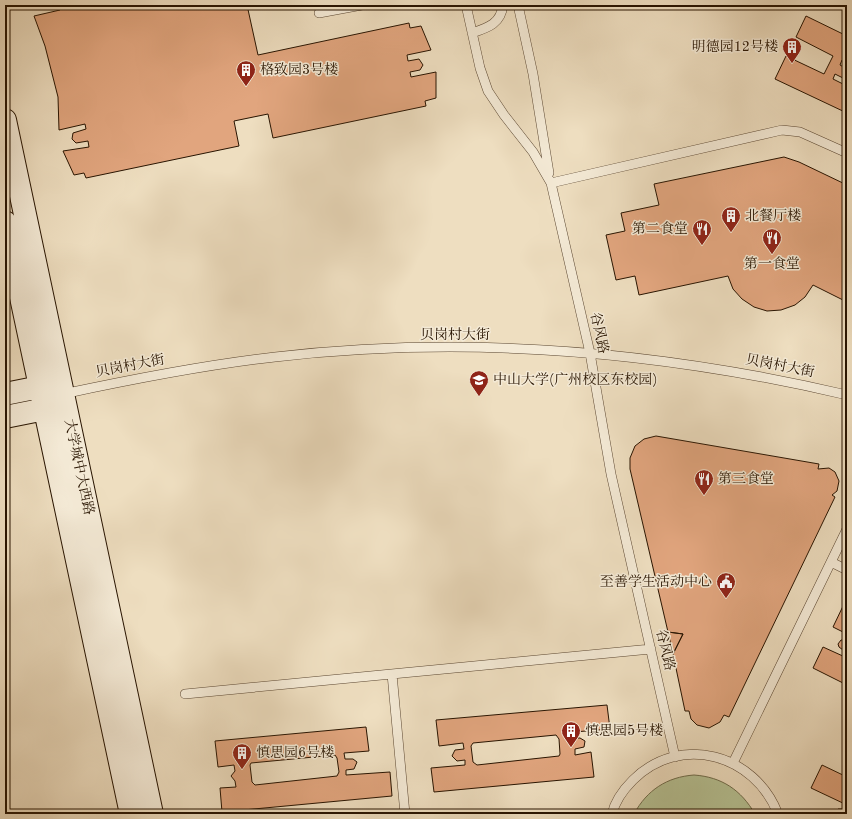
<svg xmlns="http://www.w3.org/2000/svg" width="852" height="819" viewBox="0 0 852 819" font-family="'Old Standard TT','Noto Serif SC',serif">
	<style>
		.green { fill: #b6c294; stroke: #6f6b4a }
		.building { fill: #e1a57e; stroke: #281401; fill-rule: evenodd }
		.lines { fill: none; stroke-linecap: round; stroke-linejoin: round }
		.lane-casing { stroke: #5a4631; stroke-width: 10 }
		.secondary-casing { stroke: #281401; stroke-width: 24 }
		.lane { stroke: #f4ead6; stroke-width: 9 }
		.secondary { stroke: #f4ead6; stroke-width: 22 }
		.labels { text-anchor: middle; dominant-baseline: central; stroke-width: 3; stroke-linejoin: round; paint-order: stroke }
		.poi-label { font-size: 14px; fill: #281401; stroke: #f4ead6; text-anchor: start }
		.street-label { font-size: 14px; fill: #281401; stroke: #f4ead6 }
	</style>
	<rect width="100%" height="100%" fill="#eedec0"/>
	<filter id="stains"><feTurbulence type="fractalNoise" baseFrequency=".005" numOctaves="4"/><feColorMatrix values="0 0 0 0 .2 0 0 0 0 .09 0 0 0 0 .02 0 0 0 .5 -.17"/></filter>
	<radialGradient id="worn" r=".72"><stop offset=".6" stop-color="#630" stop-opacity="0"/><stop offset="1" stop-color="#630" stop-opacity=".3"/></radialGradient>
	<path class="green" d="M694,775c28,2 47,15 61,39h-121c13,-24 33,-37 60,-39z"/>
	<path class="building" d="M43,5h204l11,50 151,-32 1,5 11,-2 10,24 -24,5 1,6 11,-2 4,6 -3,5 -10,2 1,5 25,-5v26l-11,3 1,5 -153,32 -5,-24 -34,7 5,25 -153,32 -2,-5 -10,2 -11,-24 26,-4 -1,-6 -12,2 -4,-4 1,-6 13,-4 -1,-5 -26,6 -1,-33 -13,-51 -11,-30 26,-6 -1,-5 -11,3z
		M806,16l41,20v27l-5,-3 -2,5 7,4v11l-12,-6 -2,5 14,7v27l-72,-34 11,-23 38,18 9,-18 -37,-19z
		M784,157l15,5 48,23v117l-34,-17 -8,12 -10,8 -14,5 -14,1 -13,-4 -12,-8 -9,-10 -5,-13 -89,19 -4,-19 -19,4 -10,-45 19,-4 -4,-18 38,-8 -5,-21z
		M656,436l163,28 -1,5 11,-1 6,4 4,9 -2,10 -5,4 3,2 -106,220 -5,-2 -4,7 -11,6 -12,-3 -6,-6 -2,-8h-4l-12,-57 10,-20 -15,-2 -38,-163v-11l5,-12 9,-7z
		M844,604l3,2v28l-14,-7z
		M668,632l15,2 -10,20z
		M841,640h6v13l-8,-6 -1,-3z
		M823,647l22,10 2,-3v31l-34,-17z
		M607,705l3,24 -36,3v6h6l5,3 -1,6 -9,2v6l16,-3 3,25 -160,15 -3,-24 34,-3v-5l-8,1 -5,-5 3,-6 9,-1 -1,-6 -24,3 -3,-26zM556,735l3,4 1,15 -1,2 -82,9 -4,-3 -2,-16 2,-3z
		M366,727l3,24 -25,2 1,6h8l4,3 -3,7 -8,1v5l44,-3 2,24 -170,16 -2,-24 16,-1 -1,-6 -4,-5 4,-5 -1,-6 -16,2 -3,-26zM335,755l2,3 2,14 -2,4 -82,9 -3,-3 -2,-17 1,-2z
		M822,765l25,12v28l-36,-17z
		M838,809h4l5,2v3h-12z"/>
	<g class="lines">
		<g class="lane-casing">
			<path id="lane" d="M466,5l14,63 8,23 16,24 29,37 18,31 39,170 21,121 64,283
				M518,5l15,69 16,99
				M319,13l43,-8
				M472,33c15,-5 29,-9 31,-28
				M551,183l231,-53 18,2 47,21
				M63,394c70,-15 140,-29 212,-37 191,-22 385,-6 572,38
				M831,562l16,8
				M392,674l13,140
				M185,694l466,-45
				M733,763l114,-234
				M612,814c3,-13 12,-25 21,-34 47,-47 122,-26 145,34"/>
		</g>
		<g class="secondary-casing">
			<path id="secondary" d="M5,120l147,694
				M5,222l126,592
				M5,394l35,-7 14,4
				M5,417l40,-8 11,-9"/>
		</g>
		<use href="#lane" class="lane"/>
		<use href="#secondary" class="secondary"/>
	</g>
	<defs>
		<g id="building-pin" transform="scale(1)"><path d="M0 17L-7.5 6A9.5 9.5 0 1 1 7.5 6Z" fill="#8f2418" stroke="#f4ead6"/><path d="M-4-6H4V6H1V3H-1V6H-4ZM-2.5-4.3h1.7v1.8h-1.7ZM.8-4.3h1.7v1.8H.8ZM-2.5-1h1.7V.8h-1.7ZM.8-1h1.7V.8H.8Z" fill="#fff"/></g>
		<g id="restaurant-pin" transform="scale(1)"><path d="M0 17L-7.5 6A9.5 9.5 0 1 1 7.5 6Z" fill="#8f2418" stroke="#f4ead6"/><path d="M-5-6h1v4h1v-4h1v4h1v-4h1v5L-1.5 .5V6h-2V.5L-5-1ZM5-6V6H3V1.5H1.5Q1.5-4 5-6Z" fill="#fff"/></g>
		<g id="university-pin" transform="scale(1)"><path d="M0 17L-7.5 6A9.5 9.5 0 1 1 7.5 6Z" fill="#8f2418" stroke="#f4ead6"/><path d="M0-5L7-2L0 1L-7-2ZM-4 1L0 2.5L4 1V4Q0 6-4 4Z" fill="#fff"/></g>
		<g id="civic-pin" transform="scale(1)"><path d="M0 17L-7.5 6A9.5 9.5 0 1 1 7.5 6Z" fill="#8f2418" stroke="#f4ead6"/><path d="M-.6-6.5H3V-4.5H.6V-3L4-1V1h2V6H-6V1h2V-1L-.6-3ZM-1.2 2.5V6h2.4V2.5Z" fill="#fff"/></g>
	</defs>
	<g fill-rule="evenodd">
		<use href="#building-pin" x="792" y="47"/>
		<use href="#building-pin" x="246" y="70"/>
		<use href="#building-pin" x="731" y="216"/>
		<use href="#restaurant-pin" x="702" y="229"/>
		<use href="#restaurant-pin" x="772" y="238"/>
		<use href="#university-pin" x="479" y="380"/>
		<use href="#restaurant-pin" x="704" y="479"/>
		<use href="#civic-pin" x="726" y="582"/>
		<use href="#building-pin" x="571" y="731"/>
		<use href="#building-pin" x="242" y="753"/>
	</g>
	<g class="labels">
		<g class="poi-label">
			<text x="778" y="47" text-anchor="end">明德园12号楼</text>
			<text x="260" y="70">格致园3号楼</text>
			<text x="745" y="216">北餐厅楼</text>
			<text x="688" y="229" text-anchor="end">第二食堂</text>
			<text x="772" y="264" text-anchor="middle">第一食堂</text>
			<text x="493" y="380">中山大学(广州校区东校园)</text>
			<text x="718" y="479">第三食堂</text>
			<text x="712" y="582" text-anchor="end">至善学生活动中心</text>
			<text x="585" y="731">慎思园5号楼</text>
			<text x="256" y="753">慎思园6号楼</text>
		</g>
		<g class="street-label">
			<text transform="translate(599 333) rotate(78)">谷风路</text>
			<text x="455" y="335">贝岗村大街</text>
			<text transform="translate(130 366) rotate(-11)">贝岗村大街</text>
			<text transform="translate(780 366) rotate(11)">贝岗村大街</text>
			<text transform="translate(79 467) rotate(78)">大学城中大西路</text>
			<text transform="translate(665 650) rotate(77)">谷风路</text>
		</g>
	</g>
	<rect width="852" height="819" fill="none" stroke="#eedec0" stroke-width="20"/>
	<rect x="6" y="6" width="840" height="807" fill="none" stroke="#281401" stroke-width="2"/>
	<rect x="10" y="10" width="832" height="799" fill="none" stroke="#281401"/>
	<rect width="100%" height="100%" filter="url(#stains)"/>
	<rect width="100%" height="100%" fill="url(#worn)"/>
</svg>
